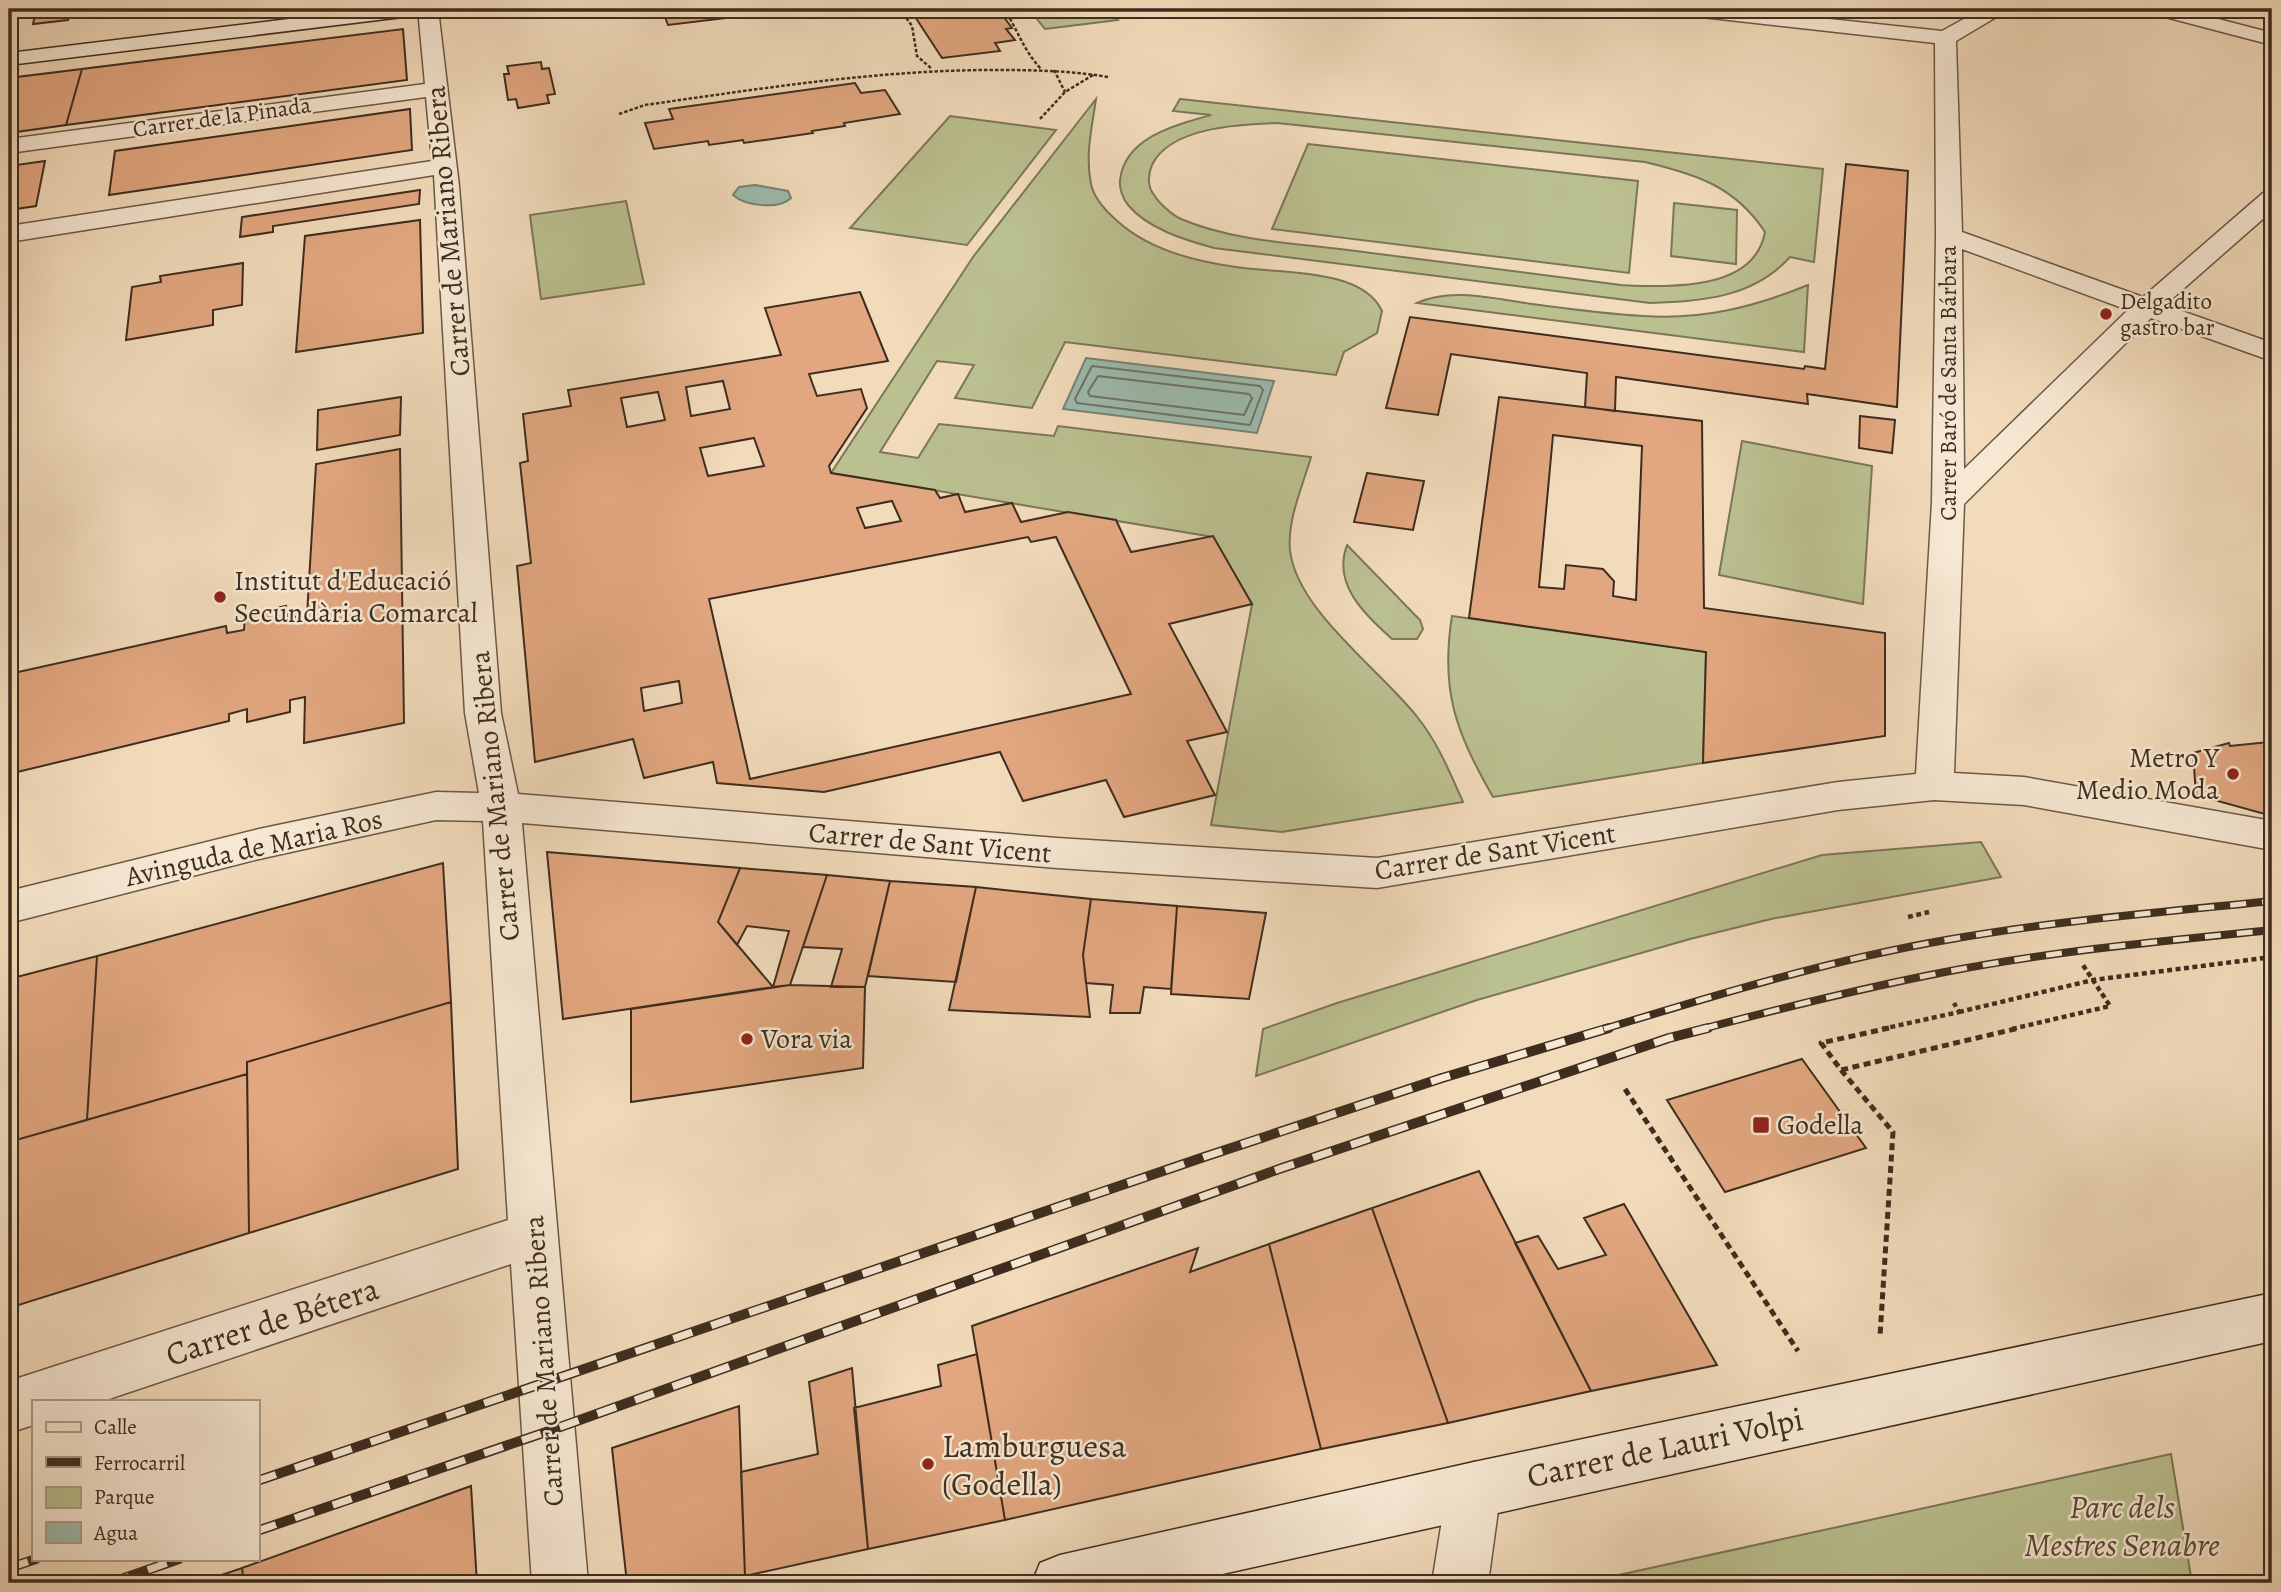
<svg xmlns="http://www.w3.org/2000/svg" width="2281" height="1592" viewBox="0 0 2281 1592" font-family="Alegreya,serif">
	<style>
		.green { fill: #bbc090; stroke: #7c7658; stroke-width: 2; fill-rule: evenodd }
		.water { fill: #9cbbad; stroke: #768274; stroke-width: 2 }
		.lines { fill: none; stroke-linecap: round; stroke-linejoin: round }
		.shore { stroke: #6d7466; stroke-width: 2 }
		.building { fill: #e2a780; stroke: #3e2d1f; stroke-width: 2; fill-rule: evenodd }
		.street-casing { stroke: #6b5846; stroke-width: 3 }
		.secondary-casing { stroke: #3e2d1f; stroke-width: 3 }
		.path-far2 { stroke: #3e2d1f; stroke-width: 2.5; stroke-dasharray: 3.5 2; stroke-linecap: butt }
		.path-far1 { stroke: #3e2d1f; stroke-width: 4.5; stroke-dasharray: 5 3.5; stroke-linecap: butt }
		.path { stroke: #3e2d1f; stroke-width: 5; stroke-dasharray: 7 4.5; stroke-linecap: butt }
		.street { fill: #f7e8d3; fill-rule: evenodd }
		.secondary { fill: #f7e8d3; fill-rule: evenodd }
		.rail-far1-casing { stroke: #3e2d1f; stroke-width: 8 }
		.rail-casing { stroke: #3e2d1f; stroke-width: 10 }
		.rail-far1 { stroke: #f7e8d3; stroke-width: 5; stroke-dasharray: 16; stroke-linecap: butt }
		.rail { stroke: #f7e8d3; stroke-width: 7; stroke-dasharray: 20; stroke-linecap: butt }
		.poi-dot { fill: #8f2418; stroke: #f7e8d3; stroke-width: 2.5 }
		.labels { text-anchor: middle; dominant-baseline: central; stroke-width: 5; stroke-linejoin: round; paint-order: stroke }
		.far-street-label { font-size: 23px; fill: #3e2d1f; stroke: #f7e8d3 }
		.far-poi-label { font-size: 23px; fill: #3e2d1f; stroke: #f7e8d3; text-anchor: start }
		.street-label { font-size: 28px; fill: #3e2d1f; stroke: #f7e8d3 }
		.poi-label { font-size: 28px; fill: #3e2d1f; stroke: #f7e8d3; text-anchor: start }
		.near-street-label { font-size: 33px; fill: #3e2d1f; stroke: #f7e8d3 }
		.near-poi-label { font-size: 33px; fill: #3e2d1f; stroke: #f7e8d3; text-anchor: start }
		.near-park-label { font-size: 33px; font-style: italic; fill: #574a36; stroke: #f7e8d3 }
	</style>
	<rect width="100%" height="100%" fill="#f2dbbb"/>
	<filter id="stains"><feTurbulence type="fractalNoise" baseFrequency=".00286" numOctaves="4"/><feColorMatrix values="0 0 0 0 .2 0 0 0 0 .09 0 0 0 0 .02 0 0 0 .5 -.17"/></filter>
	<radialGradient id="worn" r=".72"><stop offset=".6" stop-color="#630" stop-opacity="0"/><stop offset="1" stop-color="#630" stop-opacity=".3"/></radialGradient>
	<path class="green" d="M1029,9h80l9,11 -73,9z
		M1096,99c-4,28 -11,56 -5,85 3,14 13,25 23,34 32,31 79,43 122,49 42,7 126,0 146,44l-5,22 -33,19 -8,23 -271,-33 -33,66 -77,-10 19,-33 -37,-4 -57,91 38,6 21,-34 115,12 4,-10 253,31c-8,28 -24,63 -21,93 6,60 92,121 128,168 20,25 32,55 45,84l-181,30 -71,-7 41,-221 -39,-67 -382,-64 142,-216z
		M1180,99l643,70 -9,93 -24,-5c-37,41 -88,44 -140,46l-436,-55c-29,-8 -66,-19 -86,-43 -5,-6 -9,-17 -8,-25 5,-43 56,-55 91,-65l-38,-4zM1277,123l368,39c50,12 90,24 120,70 -11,60 -96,55 -144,53 -91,-11 -182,-23 -273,-35 -55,-7 -115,-9 -167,-31 -9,-4 -22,-16 -27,-24 -7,-9 -6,-21 -2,-30 18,-38 89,-41 125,-42z
		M950,116l106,14 -89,115 -117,-17z
		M1308,144l330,37 -9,92 -357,-44z
		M626,201l18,83 -103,15 -11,-84z
		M1674,203l63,7 -1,54 -65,-8z
		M1808,285l-4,67 -387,-49c35,-16 78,-4 115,1 37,5 74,10 111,12 60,4 111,-9 165,-31z
		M1742,441l130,25 -9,138 -144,-29z
		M1347,545l73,75 3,9 -6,10h-25c-27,-25 -60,-54 -45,-94z
		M1452,616l254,36 -3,111 -210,34c-37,-65 -53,-106 -41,-181z
		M1981,842l20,35 -230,42 -81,20 -213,61 -221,76 7,-47 74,-26 485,-148z
		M2171,1454l21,129h-610z"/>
	<path class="water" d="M755,185l33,6 3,7c-12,12 -46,8 -58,-3l6,-8z
		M1086,358l188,23 -17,52 -194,-24z"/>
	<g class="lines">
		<path class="shore" d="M1092,366l168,20 3,4 -13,35 -173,-22 -2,-4z
			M1098,376l151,18 3,4 -8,17 -154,-19 -2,-4z"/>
	</g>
	<path class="building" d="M56,9h16l-4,11 -35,4 3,-13z
		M662,9h113l1,3 -108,13z
		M910,9h81l3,4 6,-1 12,16 -6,1 9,11 -20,3 5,8 -58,7z
		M403,29l4,51 -341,45 16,-56z
		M541,62l1,7 7,-1 6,26 -8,1 2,8 -31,5 -2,-9 -8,1 -4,-26h5l-2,-8z
		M82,69l-16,56 -57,8v-55z
		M855,83l6,10 24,-3 15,24 -56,9 1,3 -33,5 1,2 -69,10 -1,-3 -34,5 -1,-4 -54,8 -9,-26 28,-4 -4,-10z
		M410,109l2,41 -303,45 6,-44z
		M45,161l-9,45 -27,4v-44z
		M1846,164l62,7 -11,236 -90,-13 1,10 -192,-27 -1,34 -30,-4 2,-34 -136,-19 -13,61 -52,-7 24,-91 394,52 1,-3 20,3z
		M420,190l-1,14 -146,22v6l-33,5 2,-20z
		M420,220l3,113 -127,19 9,-116z
		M243,263l-1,42 -29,5v15l-87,15 6,-53 29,-5 -1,-6z
		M860,292l28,69 -79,13 8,22 44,-7 6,19 -38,58 2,7 104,17 5,8 18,-4 7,18 47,-9 9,19 47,-10 48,8 15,32 82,-16 39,68 -83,20 58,108 -40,9 28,54 -91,22 -18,-37 -83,21 -23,-49 -176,40 -107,-9 -4,-21 -69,16 -11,-39 -98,23 -18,-196 14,-3 -11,-100 8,-2 -5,-47 48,-8 -3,-16 213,-35 -16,-47zM723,381l7,28 -39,7 -5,-29zM658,392l7,28 -38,7 -6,-29zM754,438l10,28 -56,10 -8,-28zM892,501l9,20 -36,7 -8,-20zM1028,537l3,5 25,-5 75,157 -381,85 -41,-180zM679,681l3,22 -38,8 -3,-23z
		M401,397l-1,38 -83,15 1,-40z
		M1499,397l203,24 2,187 181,25v103l-182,27 3,-111 -237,-34zM1553,435l89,11 -6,154 -23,-4 1,-15 -11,-12 -37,-4 -2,24 -25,-2z
		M1860,416l35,4 -3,33 -33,-5z
		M400,449l4,274 -100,20 1,-46 -15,3v12l-43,10v-13l-18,5v7l-220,53v-100l217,-48 1,7 17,-3 1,-16 41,-8 1,12 20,-3 9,-151z
		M1367,473l57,8 -11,49 -59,-8z
		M2269,742l3,1v73l-76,-21 -3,-42 36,-10 1,3z
		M547,852l193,16 -22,54 55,65 -210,32z
		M443,863l8,139 -204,60v12l-160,46 10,-164z
		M740,868l87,7 -37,110 -17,2 16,-56 -42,-5 -10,19 -19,-23z
		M827,875l63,6 -25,106h-34l11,-38 -39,-2z
		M890,881l86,6 -20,95 -88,-6z
		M976,887l115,12 -8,56 7,62 -141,-7z
		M1091,899l86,7 -6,83 -27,-2 -4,26h-30l3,-28 -27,-2 -3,-28z
		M1177,906l89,7 -17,86 -78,-5z
		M97,956l-10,164 -78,22v-163z
		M790,985l75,2 -2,81 -232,34v-93z
		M451,1002l7,167 -209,64 -2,-171z
		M1802,1059l64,89 -141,44 -58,-92z
		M247,1074l2,159 -240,75v-166z
		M1479,1171l112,220 -143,32 -76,-215z
		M1624,1204l93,161 -126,26 -76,-148 23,-7 20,33 48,-14 -22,-37z
		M1372,1208l76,215 -127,26 -52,-205z
		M1269,1244l52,205 -316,71 -33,-194 226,-78 -8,24z
		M977,1354l28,166 -137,29 -14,-141 87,-22 -3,-21z
		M852,1368l16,181 -123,27 -4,-104 77,-18 -9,-72z
		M739,1406l6,170 -32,7h-86l-15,-135z
		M471,1486l6,97h-233l-2,-15z
		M242,1568l2,15h-46z"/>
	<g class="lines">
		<g class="street-casing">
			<path id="street" d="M418,9h20l21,177 42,527 17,81 539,44 320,20 461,-76 78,-8 16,-272 4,-266 -1,-193 -251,-28 -7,-2 -3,-4h63l205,22 40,-22h24l-3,4 -47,28 6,191 181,65 120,-104 9,-2v20l-107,94 107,38v18l-121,-43 -187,186 -10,269 70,4 248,44v29l-248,-45 -90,-5 -96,10 -461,78 -320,-20 -535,-45 66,760h-56l-21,-319 -408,137h-70v24l-24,8v-52l499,-161 -25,-399 -47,-1 -177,39 -250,64v-32l250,-62 177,-37 43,1 -14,-80 -31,-538 -425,67v-16l423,-65 -6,-64 -417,56v-14l416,-55zM1962,249l166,61 -164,159z
				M2147,9h33l92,24v12l-122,-32z
				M1474,1462l19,8 8,19 -13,94h-56l15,-94 8,-19z"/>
		</g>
		<g class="secondary-casing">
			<path id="secondary" d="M371,9h58l-3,4 -7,2 -410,50v-12z
				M2272,1293v48l-1090,242h-150l8,-20 20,-8 414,-93z"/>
		</g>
		<path class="path-far2" d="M900,9l12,17 5,30 15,13
			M1004,9c15,23 18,39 37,60
			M1054,70l11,22
			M619,114l26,-9c113,-16 226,-34 340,-35 42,0 82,0 123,7
			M1040,119l25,-27 28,-17"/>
		<path class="path-far1" d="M1908,917l21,-5
			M1959,1012l134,-32 179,-23
			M1882,1029l77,-17 -5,-9
			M2012,1029l98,-23 -27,-41"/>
		<path class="path" d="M1889,1028l-68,15 20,27 178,-42
			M1841,1070l52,62 -13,204
			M1625,1089l173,262"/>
		<use href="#street" class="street"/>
		<use href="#secondary" class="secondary"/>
		<g class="rail-far1-casing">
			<path id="rail-far1" d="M1604,1029c112,-34 226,-69 342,-89 108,-19 217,-28 326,-39
				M1702,1029c80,-21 161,-41 243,-57 108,-21 218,-31 327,-42"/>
		</g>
		<g class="rail-casing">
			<path id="rail" d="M257,1481l947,-324 238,-79 167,-50
				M257,1531l292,-100 733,-263 387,-130 39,-10
				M9,1568l27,-9
				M110,1583l69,-24"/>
		</g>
		<use href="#rail-far1" class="rail-far1"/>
		<use href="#rail" class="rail"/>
	</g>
	<g class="poi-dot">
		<circle cx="2106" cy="314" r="7"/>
		<circle cx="220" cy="597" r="7"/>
		<circle cx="2233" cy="774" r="7"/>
		<circle cx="747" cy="1039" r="7"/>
		<rect x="1752" y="1116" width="18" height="18" rx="3.5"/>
		<circle cx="928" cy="1464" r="7"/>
	</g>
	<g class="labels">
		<g class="far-street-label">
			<text transform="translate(222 117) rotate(-8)">Carrer de la Pinada</text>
			<text transform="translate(1948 383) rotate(-90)">Carrer Baró de Santa Bárbara</text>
		</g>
		<g class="far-poi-label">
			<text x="2120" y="301">Delgadito<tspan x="2120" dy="26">gastro bar</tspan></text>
		</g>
		<g class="street-label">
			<text transform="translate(448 231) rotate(-95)">Carrer de Mariano Ribera</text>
			<text transform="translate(495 796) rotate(-96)">Carrer de Mariano Ribera</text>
			<text transform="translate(930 843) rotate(5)">Carrer de Sant Vicent</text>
			<text transform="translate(254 848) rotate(-13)">Avinguda de Maria Ros</text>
			<text transform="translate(1495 852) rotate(-9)">Carrer de Sant Vicent</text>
			<text transform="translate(544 1361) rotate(-94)">Carrer de Mariano Ribera</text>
		</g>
		<g class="poi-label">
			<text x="234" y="581">Institut d'Educació<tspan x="234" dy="32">Secundària Comarcal</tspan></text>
			<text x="2219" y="758" text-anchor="end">Metro Y<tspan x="2219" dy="32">Medio Moda</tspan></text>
			<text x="761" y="1039">Vora via</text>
			<text x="1777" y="1125">Godella</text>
		</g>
		<g class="near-street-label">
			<text transform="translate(272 1321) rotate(-18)">Carrer de Bétera</text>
			<text transform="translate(1665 1447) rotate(-12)">Carrer de Lauri Volpi</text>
		</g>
		<g class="near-poi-label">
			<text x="942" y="1445">Lamburguesa<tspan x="942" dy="38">(Godella)</tspan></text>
		</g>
		<g class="near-park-label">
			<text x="2122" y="1506">Parc dels<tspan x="2122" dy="38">Mestres Senabre</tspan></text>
		</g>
	</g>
	<rect width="2281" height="1592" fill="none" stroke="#f2dbbb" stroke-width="35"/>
	<rect x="10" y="10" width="2260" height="1571" fill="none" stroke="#3e2d1f" stroke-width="3.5"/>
	<rect x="18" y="18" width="2246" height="1557" fill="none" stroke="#3e2d1f" stroke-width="2"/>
	<rect x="32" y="1400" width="228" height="161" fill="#f7e8d3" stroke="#ad9d8b" stroke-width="2"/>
	<rect x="46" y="1422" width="35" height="10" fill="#f7e8d3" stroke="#ad9d8b" stroke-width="2"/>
	<text x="94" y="1434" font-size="21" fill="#3e2d1f">Calle</text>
	<rect x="46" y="1457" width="35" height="10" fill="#3e2d1f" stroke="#ad9d8b" stroke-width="2"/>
	<text x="94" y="1470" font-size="21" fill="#3e2d1f">Ferrocarril</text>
	<rect x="46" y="1487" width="35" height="21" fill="#bbc090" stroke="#ad9d8b" stroke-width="2"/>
	<text x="94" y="1504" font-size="21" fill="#3e2d1f">Parque</text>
	<rect x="46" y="1522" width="35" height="21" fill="#9cbbad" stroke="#ad9d8b" stroke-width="2"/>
	<text x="94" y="1540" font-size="21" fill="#3e2d1f">Agua</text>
	<rect width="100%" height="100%" filter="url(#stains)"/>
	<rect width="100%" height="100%" fill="url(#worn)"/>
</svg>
